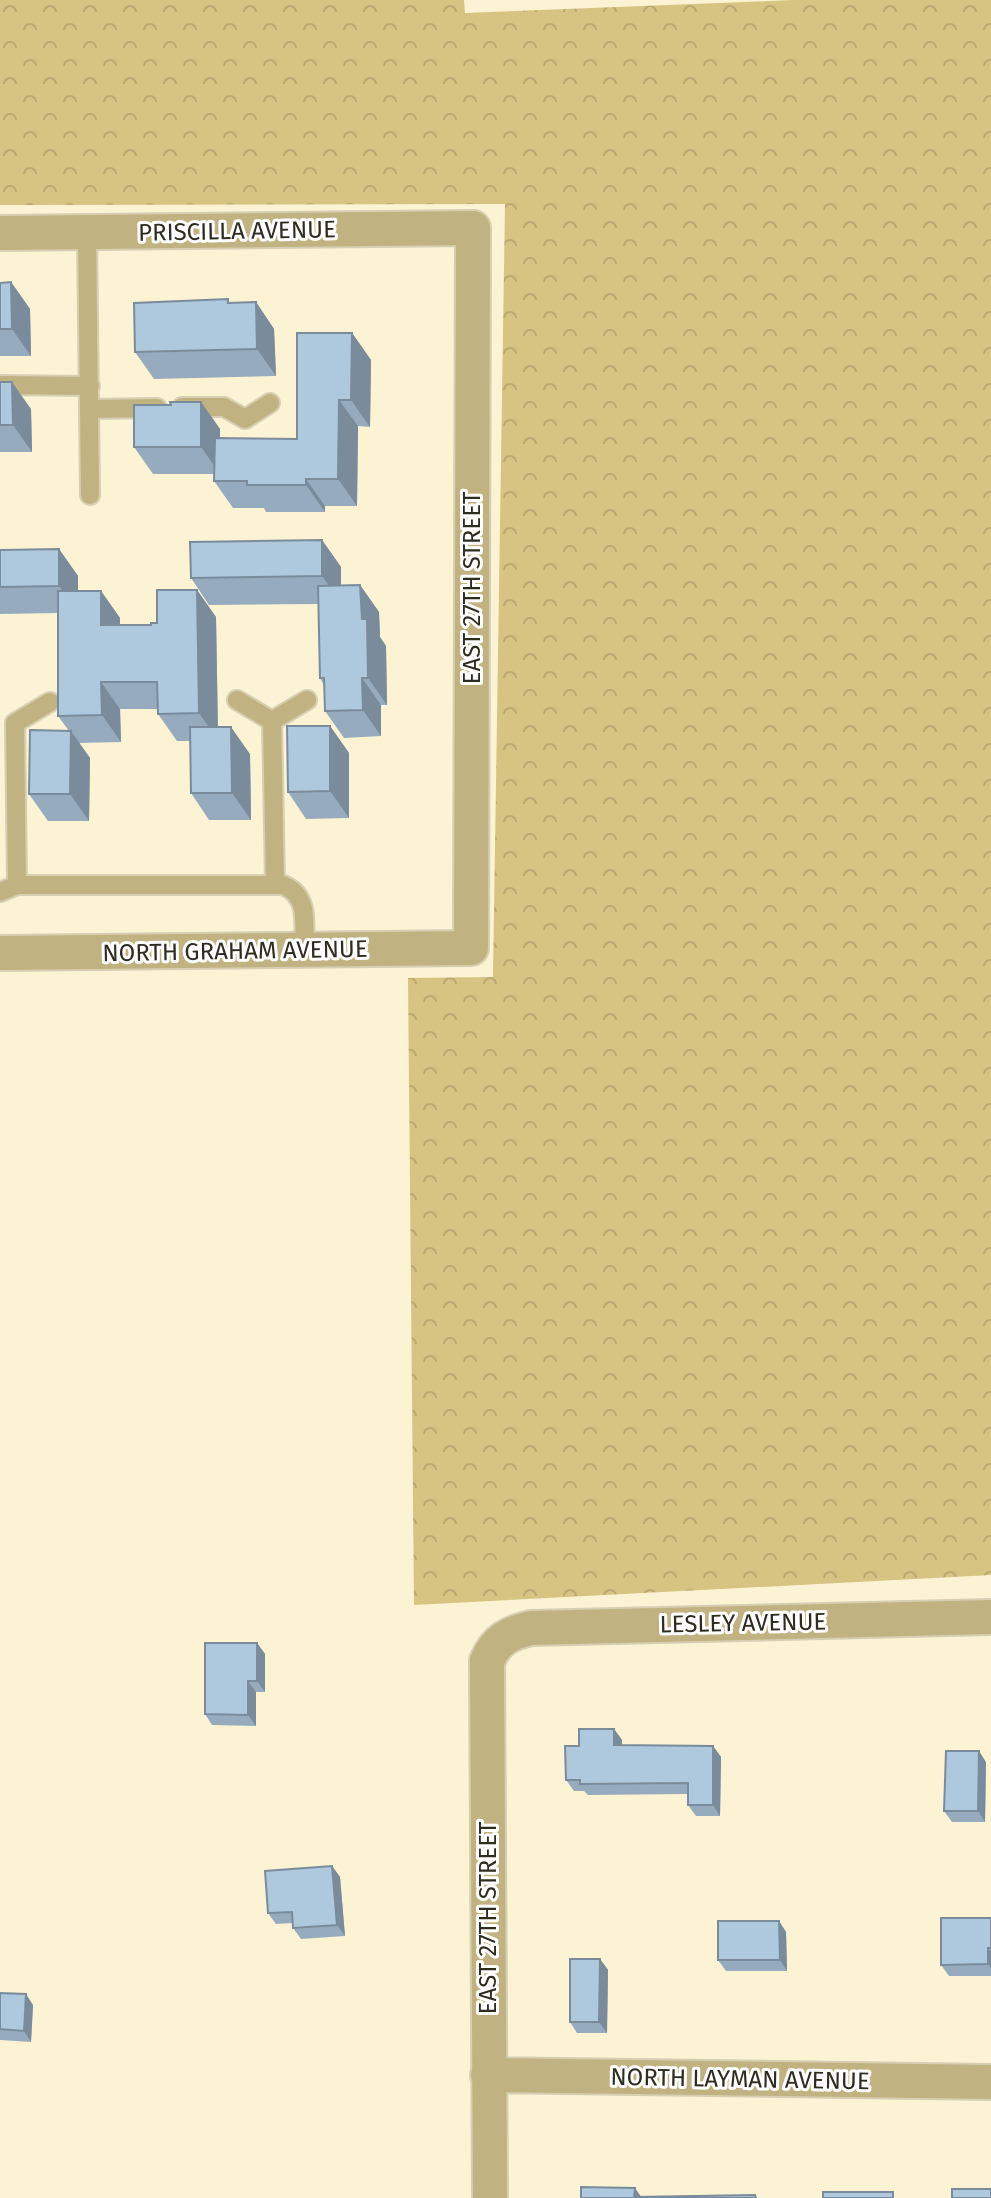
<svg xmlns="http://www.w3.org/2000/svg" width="991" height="2198" viewBox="0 0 991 2198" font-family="'Fira Sans',sans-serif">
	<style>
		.forest { fill: url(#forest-crowns) }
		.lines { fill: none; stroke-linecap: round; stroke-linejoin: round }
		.service-casing { stroke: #d7cfb3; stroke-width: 22 }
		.minor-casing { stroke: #d7cfb3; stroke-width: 38 }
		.service { stroke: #c1b281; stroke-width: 18 }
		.minor { stroke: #c1b281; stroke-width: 34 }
		.wall { fill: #96acbe }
		.shaded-wall { fill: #7a8c9b }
		.building { fill: #aec8dd; stroke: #7a8c9b; stroke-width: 2 }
		.labels { text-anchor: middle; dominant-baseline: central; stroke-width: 6; stroke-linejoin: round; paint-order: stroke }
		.street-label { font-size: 24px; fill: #2e2b1f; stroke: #fff }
	</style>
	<defs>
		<pattern id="forest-crowns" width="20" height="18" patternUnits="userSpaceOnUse" patternTransform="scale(2)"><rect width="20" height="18" fill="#d7c382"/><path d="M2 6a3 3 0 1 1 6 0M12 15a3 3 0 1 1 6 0" fill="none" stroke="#b9a870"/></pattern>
	</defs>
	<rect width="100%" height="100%" fill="#fcf3d4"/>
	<path class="forest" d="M0,0h464l1,13 328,-13h198v1575l-577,30 -6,-627 85,-1 12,-773 -505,1z"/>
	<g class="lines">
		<g class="service-casing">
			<path id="service" d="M87,232l3,263
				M0,385l90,1
				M182,407h42l21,12
				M90,409l67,-1
				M245,419l25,-16
				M237,700l35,21
				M272,721l3,162
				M272,721l35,-21
				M15,723l2,162
				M15,723l35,-21
				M0,892l17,-7h266c27,11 21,40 21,65"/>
		</g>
		<g class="minor-casing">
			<path id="minor" d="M0,233l473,-5 -2,720 -471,5
				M488,2075l503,7
				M490,2198l-3,-537c9,-21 22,-28 44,-33l460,-11"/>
		</g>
		<use href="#service" class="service"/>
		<use href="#minor" class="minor"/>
	</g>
	<path class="wall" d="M11,282l19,27 1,47h-31v-73z
		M256,302l18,27 2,47 -122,3 -19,-27 96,-49z
		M352,333l19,27 -1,67 -12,-1 -1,80h-32v6h-59l-2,-4h-31l-19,-27v-7h-61l-19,-27 67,-45 19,27v9l77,1z
		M0,382l31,27 1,43h-32z
		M322,540l19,27v19l19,-1 19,27 1,25 6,9 1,59h-6v31l-37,2 -19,-27 -1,-26 -4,-7 -2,-74 -109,1 -18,-27z
		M59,549l19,27v15h23l19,27v7h31l6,-2 40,-33 19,27 2,110 32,27 1,66h-42l-18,-27 -1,-52h-13l-19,-27v-5h-38l1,33 -42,1 11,15 -1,63h-41l-19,-27 40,-63 -11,-15v-103l-58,1v-64z
		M330,726l19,27v65l-43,1 -18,-27z
		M257,1643l8,11v38h-9v34l-44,-1 -7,-11z
		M614,1729l8,11v6h91l8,11 -1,59h-24l-8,-11v-11l-100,1 -4,-4h-10l-8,-11 13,-34z
		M986,1762l-1,60h-33l-8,-11z
		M332,1866l8,11 5,59 -44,3 -8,-11v-5l-17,1 -8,-11z
		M991,1918v58h-42l-8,-11z
		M779,1921l7,11 1,39h-61l-8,-11z
		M600,1959l8,11 -1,63h-30l-7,-11z
		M0,1993l33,12 -2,37 -31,-2z"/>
	<path class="shaded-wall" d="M11,282l19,27 1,47 -19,-27z
		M256,302l18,27 2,47 -19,-27z
		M352,333l19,27 -1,67 -19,-27z
		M12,382l19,27 1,43 -19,-27z
		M339,400l19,26 -1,80 -19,-27z
		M201,402l19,27v45l-19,-27z
		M306,479l19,27v6l-19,-27z
		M322,540l19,27v36l-19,-27z
		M59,549l19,27v37l-19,-27z
		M360,585l19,27 1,25 6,9 1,59 -19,-27 -6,-59z
		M197,590l19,27 2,123 -19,-27z
		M101,591l19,27v34l-19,-27z
		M362,678l19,27v31l-18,-26z
		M101,682l19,27 1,33 -19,-27z
		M330,726l19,27v65l-19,-27z
		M231,727l19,27 1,66 -19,-27z
		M71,731l19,27 -1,63 -19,-27z
		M257,1643l8,11v38l-8,-11z
		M248,1681l8,11v34l-8,-11z
		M614,1729l8,11v16l-8,-11z
		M713,1746l8,11 -1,59 -7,-11z
		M979,1751l7,11 -1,60 -7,-11z
		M332,1866l8,11 5,59 -8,-11z
		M779,1921l7,11 1,39 -7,-11z
		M988,1948l3,3v17l-3,-4z
		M600,1959l8,11 -1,63 -8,-11z
		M26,1994l7,11 -2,37 -7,-11z
		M635,2188l7,10h-7z"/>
	<path class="building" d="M11,282l1,47h-12v-46z
		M228,299v4l28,-1 1,47 -122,3 -1,-49z
		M297,333h55l-1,67h-12l-1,79h-32v6h-59v-4h-33l1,-43 82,1z
		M0,382h12l1,43h-13z
		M170,402h31v45h-67v-42h37z
		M322,540v36l-131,2 -1,-36z
		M59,549v37l-59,1v-37z
		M360,585l2,34h5l1,59h-6l1,32 -38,1 -1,-33h-4l-2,-92z
		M157,590h40l2,123 -41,1 -1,-32h-56l1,33 -44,1v-125h43v34h50v-2h6z
		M287,726h43v65l-42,1z
		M190,727h41l1,66h-41z
		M30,730l41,1 -1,63h-41z
		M205,1643h52v38h-9v34l-43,-1z
		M579,1729h35v16l99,1v59h-25v-22l-108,1v-4h-14l-1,-34h14z
		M946,1751h33l-1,60h-34z
		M332,1866l5,59 -44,3 -1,-16 -24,1 -3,-42z
		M941,1918h50v30h-3v16l-47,1z
		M718,1921h61l1,39h-62z
		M570,1959h30l-1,63h-29z
		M0,1993l26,1 -2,37 -24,-2z
		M581,2187l54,1 -1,9 121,-2 1,3h-175z
		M952,2189h39v9h-39z
		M823,2192h70v6h-70z"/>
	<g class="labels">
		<g class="street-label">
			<text transform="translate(237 231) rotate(-1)">PRISCILLA AVENUE</text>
			<text transform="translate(472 588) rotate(-90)">EAST 27TH STREET</text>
			<text transform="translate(235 951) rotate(-1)">NORTH GRAHAM AVENUE</text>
			<text transform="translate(743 1623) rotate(-1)">LESLEY AVENUE</text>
			<text transform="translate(488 1918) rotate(-90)">EAST 27TH STREET</text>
			<text transform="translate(740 2079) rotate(1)">NORTH LAYMAN AVENUE</text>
		</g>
	</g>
</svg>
